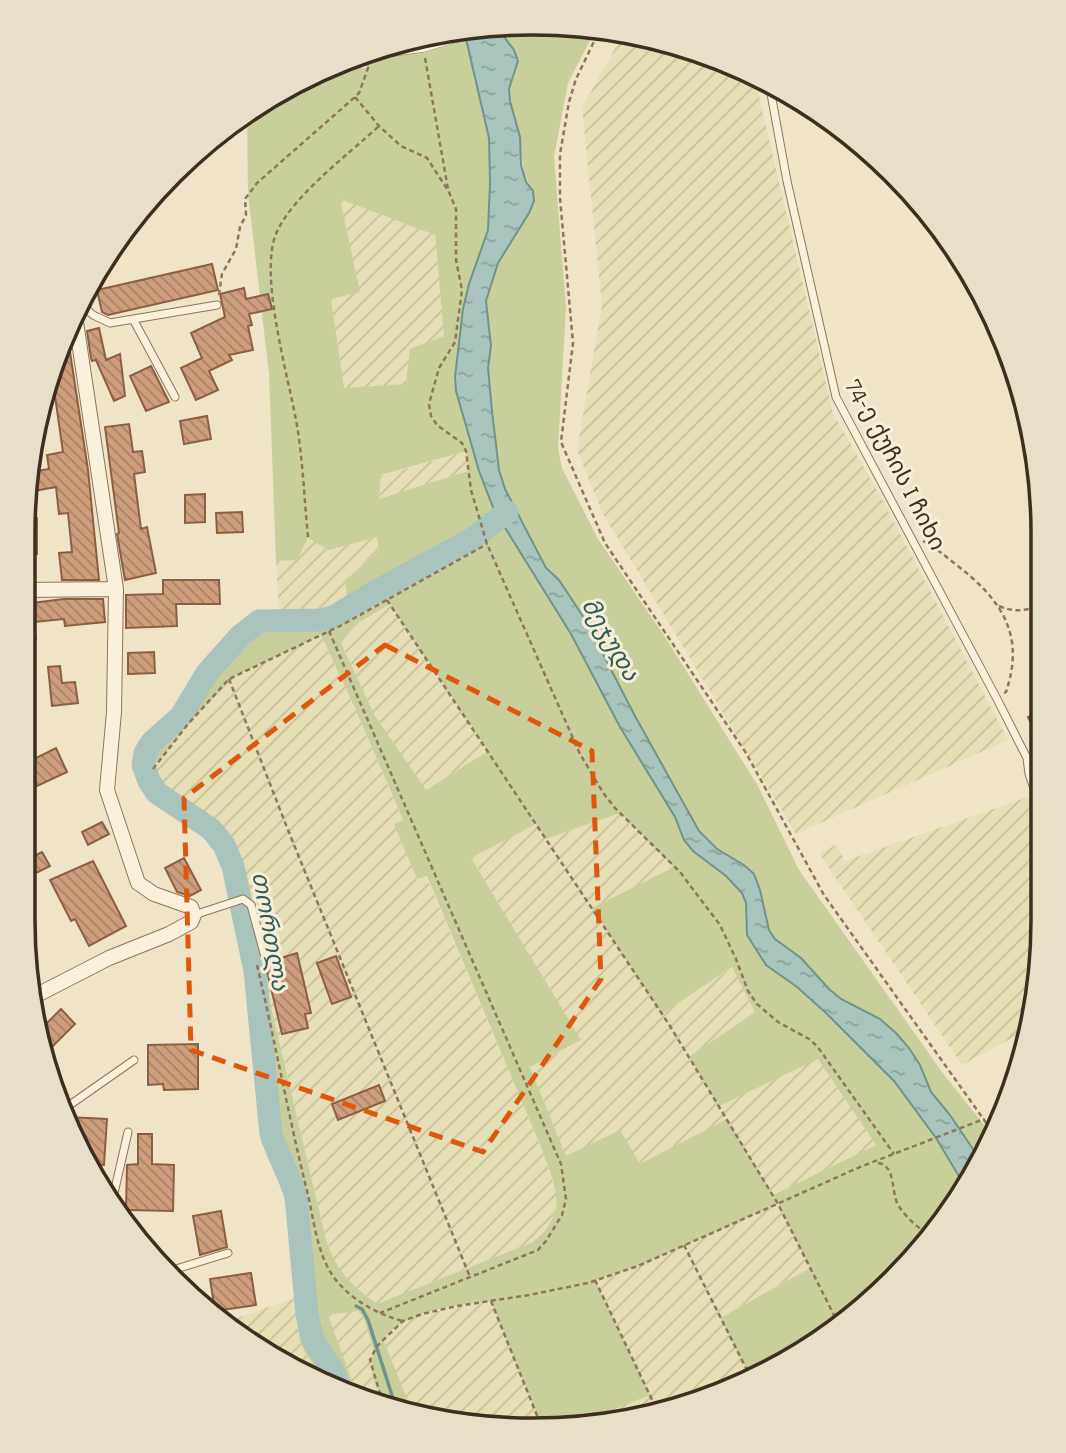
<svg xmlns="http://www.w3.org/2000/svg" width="1066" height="1453" viewBox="0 0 1066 1453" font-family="'Zilla Slab','Noto Sans Georgian',serif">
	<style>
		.farmland { fill: url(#farmland-furrows) }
		.green { fill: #c9cf9b; fill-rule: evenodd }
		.water { fill: url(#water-ripples); stroke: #6f938a; stroke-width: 2 }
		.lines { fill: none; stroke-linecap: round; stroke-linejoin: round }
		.stream { stroke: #6f938a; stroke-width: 3.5 }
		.river { stroke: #a9c4bc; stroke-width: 23 }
		.building { fill: url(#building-back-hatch); stroke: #8d5f41; stroke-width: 2 }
		.service-casing { stroke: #8d765c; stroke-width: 9 }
		.minor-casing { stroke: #8d765c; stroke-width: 16 }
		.tertiary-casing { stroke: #8d765c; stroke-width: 19 }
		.path { stroke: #8d765c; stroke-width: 2.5; stroke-dasharray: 5 3.5; stroke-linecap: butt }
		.service { stroke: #faf1dc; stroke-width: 7 }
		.minor { stroke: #faf1dc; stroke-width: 14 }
		.tertiary { stroke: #faf1dc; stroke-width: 18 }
		.marked { fill: none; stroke: #df570d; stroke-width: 5; stroke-dasharray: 14 9; stroke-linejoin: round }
		.labels { text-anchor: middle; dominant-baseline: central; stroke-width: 6; stroke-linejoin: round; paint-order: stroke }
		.street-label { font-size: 23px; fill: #3d2e20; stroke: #f7eed8 }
		.water-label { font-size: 24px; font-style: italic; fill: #2f5d5a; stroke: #f7eed8 }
		.rim { fill: none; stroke: #3d2e20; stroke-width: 3.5 }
	</style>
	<defs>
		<pattern id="farmland-furrows" width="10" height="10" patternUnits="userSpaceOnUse" patternTransform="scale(1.75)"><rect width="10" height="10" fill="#e6deb5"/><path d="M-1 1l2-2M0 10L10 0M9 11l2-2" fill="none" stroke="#c6bf9b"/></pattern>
		<pattern id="water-ripples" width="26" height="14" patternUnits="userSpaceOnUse" patternTransform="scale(1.75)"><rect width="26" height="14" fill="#a9c4bc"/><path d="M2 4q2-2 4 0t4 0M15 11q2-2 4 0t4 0" fill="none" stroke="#8ba098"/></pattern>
		<pattern id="building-back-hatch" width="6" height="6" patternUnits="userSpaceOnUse" patternTransform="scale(1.75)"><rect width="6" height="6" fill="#cf9f7d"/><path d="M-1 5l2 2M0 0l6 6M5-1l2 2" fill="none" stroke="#a98266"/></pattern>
	</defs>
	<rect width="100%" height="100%" fill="#f0e4c8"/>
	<path class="farmland" d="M622,32l75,18 57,25 79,338 51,90 124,237 -212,94 -193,-320 -26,-64 25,-145 -20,-197 40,-72z
		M339,198l96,37 9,101 -38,48 -62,5 -13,-90 29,-7z
		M466,451l2,20 -89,28 2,-23z
		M308,537l21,13 48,-13 2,14 -34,28 3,22 -11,8 -58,8 -3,-56 21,-1z
		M390,604l98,147 -63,39 -50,-74 -34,-73 15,-20z
		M321,635l34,73 48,113 -8,3 22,55 9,-3 117,276 14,43v12l-6,15 -18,20 -156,62 -34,-28 -9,-14 -8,-22 -93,-395 -13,-16 -59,-42 -8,-18 35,-45 41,-45z
		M1031,796l10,11 1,147 -13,78 -2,-2 -65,35 -143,-212 17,-8 9,16z
		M620,813l55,54 -83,41 70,106 71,-47 22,45 -66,45 30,49 99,-48 59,87 -104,50 -134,-31 -73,-8 -36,-89 51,-26 -110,-183 65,-34 11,15z
		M778,1204l32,64 -89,49 30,61 -23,14 -163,37 85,-34 -55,-115 43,-14z
		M298,1297v25l25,61 -16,-6 -79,-56z
		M491,1301l51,127 -108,-7 -21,-8 -30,-74 20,-18 19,-7z
		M358,1311l5,5 11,36 3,38 6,13 -26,-9 -30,-79z
		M836,1319l4,8 -68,39 -3,-6z"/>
	<path class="green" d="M530,25l67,2 -29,56 -14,74 12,151 -8,140 4,20 36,71 67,98 93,149 41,84 143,202 43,54 8,5 -12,30 -31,-46 -19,-23 -11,-27 -24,-32 -16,-14 -39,-20 -12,-10 -28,-31 -26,-19 -6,-9 -9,-40 -16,-25 -27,-16 -18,-18 -64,-115 -49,-95 -27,-41 -13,-11 -41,-80 -6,-19 -7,-59 -4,-43 3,-22 -5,-45 12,-38 18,-27 17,-45c-13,-17 -10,-32 -13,-53 -2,-15 -13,-32 -11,-48 1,-6 5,-11 6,-16 2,-17 -3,-28 -13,-40z
		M466,36l23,103 1,44 -2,47 -19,54 -6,25 -8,68 1,14 23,80 15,39 77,124 49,93 55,90 9,23 9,11 33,25 16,17 4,10 1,32 19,30 31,22 29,26 68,68 42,57 30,50 -50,69 -73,68 -3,2 -4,-8 -67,41 3,6 -21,12 -31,-60 90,-50 -32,-64 -140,62 -43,14 55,115 -85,34 -23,-1 -51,-127c-38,5 -82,8 -108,38l30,74 -30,-10c-7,-16 -16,-35 -9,-51l-11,-36 -5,-5 -30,4 29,79 -34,-11c-4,-15 -17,-25 -22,-40 -5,-14 -3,-31 -3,-46l8,-2 -10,-98 -5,-18 -14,-24 -6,-21 -16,-163 -22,-105 -9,-21 -13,-16 -54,-36 -8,-12 -6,-16 2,-12 7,-11 29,-26 17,-31 42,-49 19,-15h20v-4l58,-8 11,-8 -3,-21 34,-29 -2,-14 -48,13 -21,-12 -11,22 -21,1 -7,-187 -21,-180 -1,-81 61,-38 20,-7h39l-6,-13 16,-6zM340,199l95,36 9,101 -34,13 -4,35 -62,4 -13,-89 29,-7zM466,451l2,20 -89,28 2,-24zM390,604l98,147 -62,39 -51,-74 -34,-73 15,-19zM321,635l34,73 48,112 -9,4 23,55 10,-3 116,276c13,38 26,59 -10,90l-156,62c-27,-20 -40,-32 -51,-64l-93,-395 -13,-16 -58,-42 -9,-18 35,-45 41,-45zM620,813l54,54 -82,41 70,106 70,-47 23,45 -66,45 30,49 99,-47 58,86 -103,50 -46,-76 -87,45 -20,-34 -54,26 -36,-89 51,-27 -110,-182 65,-34 10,15z"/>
	<path class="water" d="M495,25l19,25 4,11 -9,28 1,12 10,36 1,28 5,17 7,9 1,10 -5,12 -31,50 -12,38 5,45 -3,22 4,43 7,59 6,19 41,79 13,12 27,41 49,95 64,115 18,18 27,16 10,9 6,16 9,40 6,9 26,19 28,31 12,10 39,20 16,14 13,15 11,17 11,27 19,23 31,46 -6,14 -9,13 -30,-50 -42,-57 -68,-68 -29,-26 -31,-22 -19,-30 -1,-32 -4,-10 -16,-17 -33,-25 -9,-11 -9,-23 -55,-90 -49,-93 -77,-124 -15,-39 -23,-80 -1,-14 8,-68 6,-25 19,-54 2,-47 -1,-45 -25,-108z"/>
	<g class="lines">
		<path class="stream" d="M356,1306l6,3 6,11 28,88"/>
		<path class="river" d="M339,1388l-4,-14 -22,-34 -6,-26 -11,-117c-6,-22 -18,-41 -25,-63l-16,-163 -22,-105 -9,-21 -13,-16 -54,-36 -8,-12 -6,-16 2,-12 7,-11 29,-26 26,-43 33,-37 19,-15 62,-1 14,-4 34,-21 103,-56 35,-27"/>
	</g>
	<path class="building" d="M212,264l6,26 -110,25 -6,-3 -5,-22z
		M244,288l2,11 22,-5 4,15 -23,5 3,11 -4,1 5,24 -24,5 3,5 -23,11 9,19 -22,10 -15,-32 21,-10 -11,-25 34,-16 -5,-23z
		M99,328l7,32 14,-6 5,42 -11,5 -18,-41 -4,1 -1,-3 -4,-27z
		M68,339l20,131 11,110h-37l-3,-27 13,-1 -4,-39 -9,1 -3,-27 -22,4 -4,-19 19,-3 -2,-14 16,-3 -11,-77z
		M151,366l18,36 -23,9 -16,-35z
		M207,416l4,23 -27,5 -4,-23z
		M129,424l4,28 9,-1 3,21 -11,2 7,55 6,-2 9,46 -31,7 -8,-46 2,-1 -14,-106z
		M205,494v28l-20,1v-28z
		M242,512l1,20 -26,1 -1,-20z
		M24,518h13v36h-13z
		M163,580h56l1,24h-44l1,22 -51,2v-33l37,-1z
		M64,599h39l2,23 -40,4 -1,-7 -30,3 2,17 -13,1 1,-36z
		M154,652l1,21 -27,1v-21z
		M60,666l2,17 13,-1 3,21 -26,3 -4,-39z
		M1038,713l3,7v25l-13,-28z
		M56,748l11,24 -32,15 -11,-23z
		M102,822l7,12 -21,11 -6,-13z
		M42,852l8,14 -18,9 -8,-14z
		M184,858l17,32 -11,6 -13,-4 -12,-24z
		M93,861l33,65 -37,20 -14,-27 -4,2 -21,-41z
		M297,953l14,60 -6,1 3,14 -26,6 -17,-71z
		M336,956l15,41 -19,7 -15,-41z
		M61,1009l14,15 -33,33 -4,-25z
		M198,1044v45l-34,1 -1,-6 -15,1v-40z
		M379,1085l6,16 -47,19 -6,-16z
		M67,1117l40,2 -3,46 -17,-1z
		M138,1134h14v30l22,1 -1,46 -47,-1 1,-45 11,-1z
		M221,1211l6,36 -27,8 -7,-39z
		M251,1273l5,32 -41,6 -5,-32z"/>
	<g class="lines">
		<g class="service-casing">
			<path id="service" d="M769,83l18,98 49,216 160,300 31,61 2,16 7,20 5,7
				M83,306l10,9 17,8 107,-18
				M133,319l42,78
				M194,915l49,-16 8,6 14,52
				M64,1109l70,-49
				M112,1202l16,-70
				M166,1272l62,-19"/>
		</g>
		<g class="minor-casing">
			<path id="minor" d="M24,590l92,-1
				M33,997l76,-39 60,-24 22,-12 3,-7 -3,-8 -37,-13 -16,-11 -31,-93 7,-78 2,-123 -40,-267"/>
		</g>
		<g class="tertiary-casing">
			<path id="tertiary" d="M377,49l45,-6 51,-15"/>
		</g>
		<path class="path" d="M601,27l-25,52 -7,23 -9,52v44l13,145 -12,99 44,101 141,210 78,142 163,229 7,6
			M425,58l23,131
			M355,97l24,29 22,20 26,12 22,34 7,17v51l6,30 -7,52 -16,26 -10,36 2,12 6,9 25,18 4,8 5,39 16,54 93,210 24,40 11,14 65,64 40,53 16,34 12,32 9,13 21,18 31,17 8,7 77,108
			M219,295l3,-21 14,-25 4,-22 6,-12 -1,-16 12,-16 98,-86 4,-4 9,-25 -7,-13
			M308,537c-4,-39 -5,-79 -12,-117 -8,-44 -37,-145 -20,-186 15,-37 73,-80 103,-108
			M923,541c12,6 21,14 31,22 46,35 72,70 52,129l-2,1
			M387,600l283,426 108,178 62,123
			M999,606c14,6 23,5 38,1l3,-6
			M329,631l232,533 5,35 -4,16 -16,26 -8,9 -158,63
			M229,679l59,151 182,447
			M153,769l35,-45 41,-45 113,-54 145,-81
			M257,965c18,76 32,154 51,230 6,26 9,58 25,81 15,22 45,39 70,45
			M878,1163c18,2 13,29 20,42 8,13 21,23 33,32
			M684,1245l67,133
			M595,1280l61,128
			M491,1301l51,127
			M383,1403l-13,-43 7,-14 26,-25 19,-7 35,-8 72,-11 59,-12 50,-17 222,-99 124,-48"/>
		<use href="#service" class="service"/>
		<use href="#minor" class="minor"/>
		<use href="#tertiary" class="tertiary"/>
	</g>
	<path class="marked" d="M385,645l207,106 9,228 -118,173 -292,-102 -7,-252z"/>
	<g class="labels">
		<g class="street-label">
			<text transform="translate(897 464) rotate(63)">74-ე ქუჩის I ჩიხი</text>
		</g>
		<g class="water-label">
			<text transform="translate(611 639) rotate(60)">მეჯუდა</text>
			<text transform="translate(271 931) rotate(80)">თორთლა</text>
		</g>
	</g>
	<path d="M0 0H1066V1453H0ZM533 35H533A498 498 0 0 1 1031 533V920A498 498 0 0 1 533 1418H533A498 498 0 0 1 35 920V533A498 498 0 0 1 533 35Z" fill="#e8dfc9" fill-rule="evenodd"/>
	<path class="rim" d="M533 35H533A498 498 0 0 1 1031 533V920A498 498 0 0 1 533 1418H533A498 498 0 0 1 35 920V533A498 498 0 0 1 533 35Z"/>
</svg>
